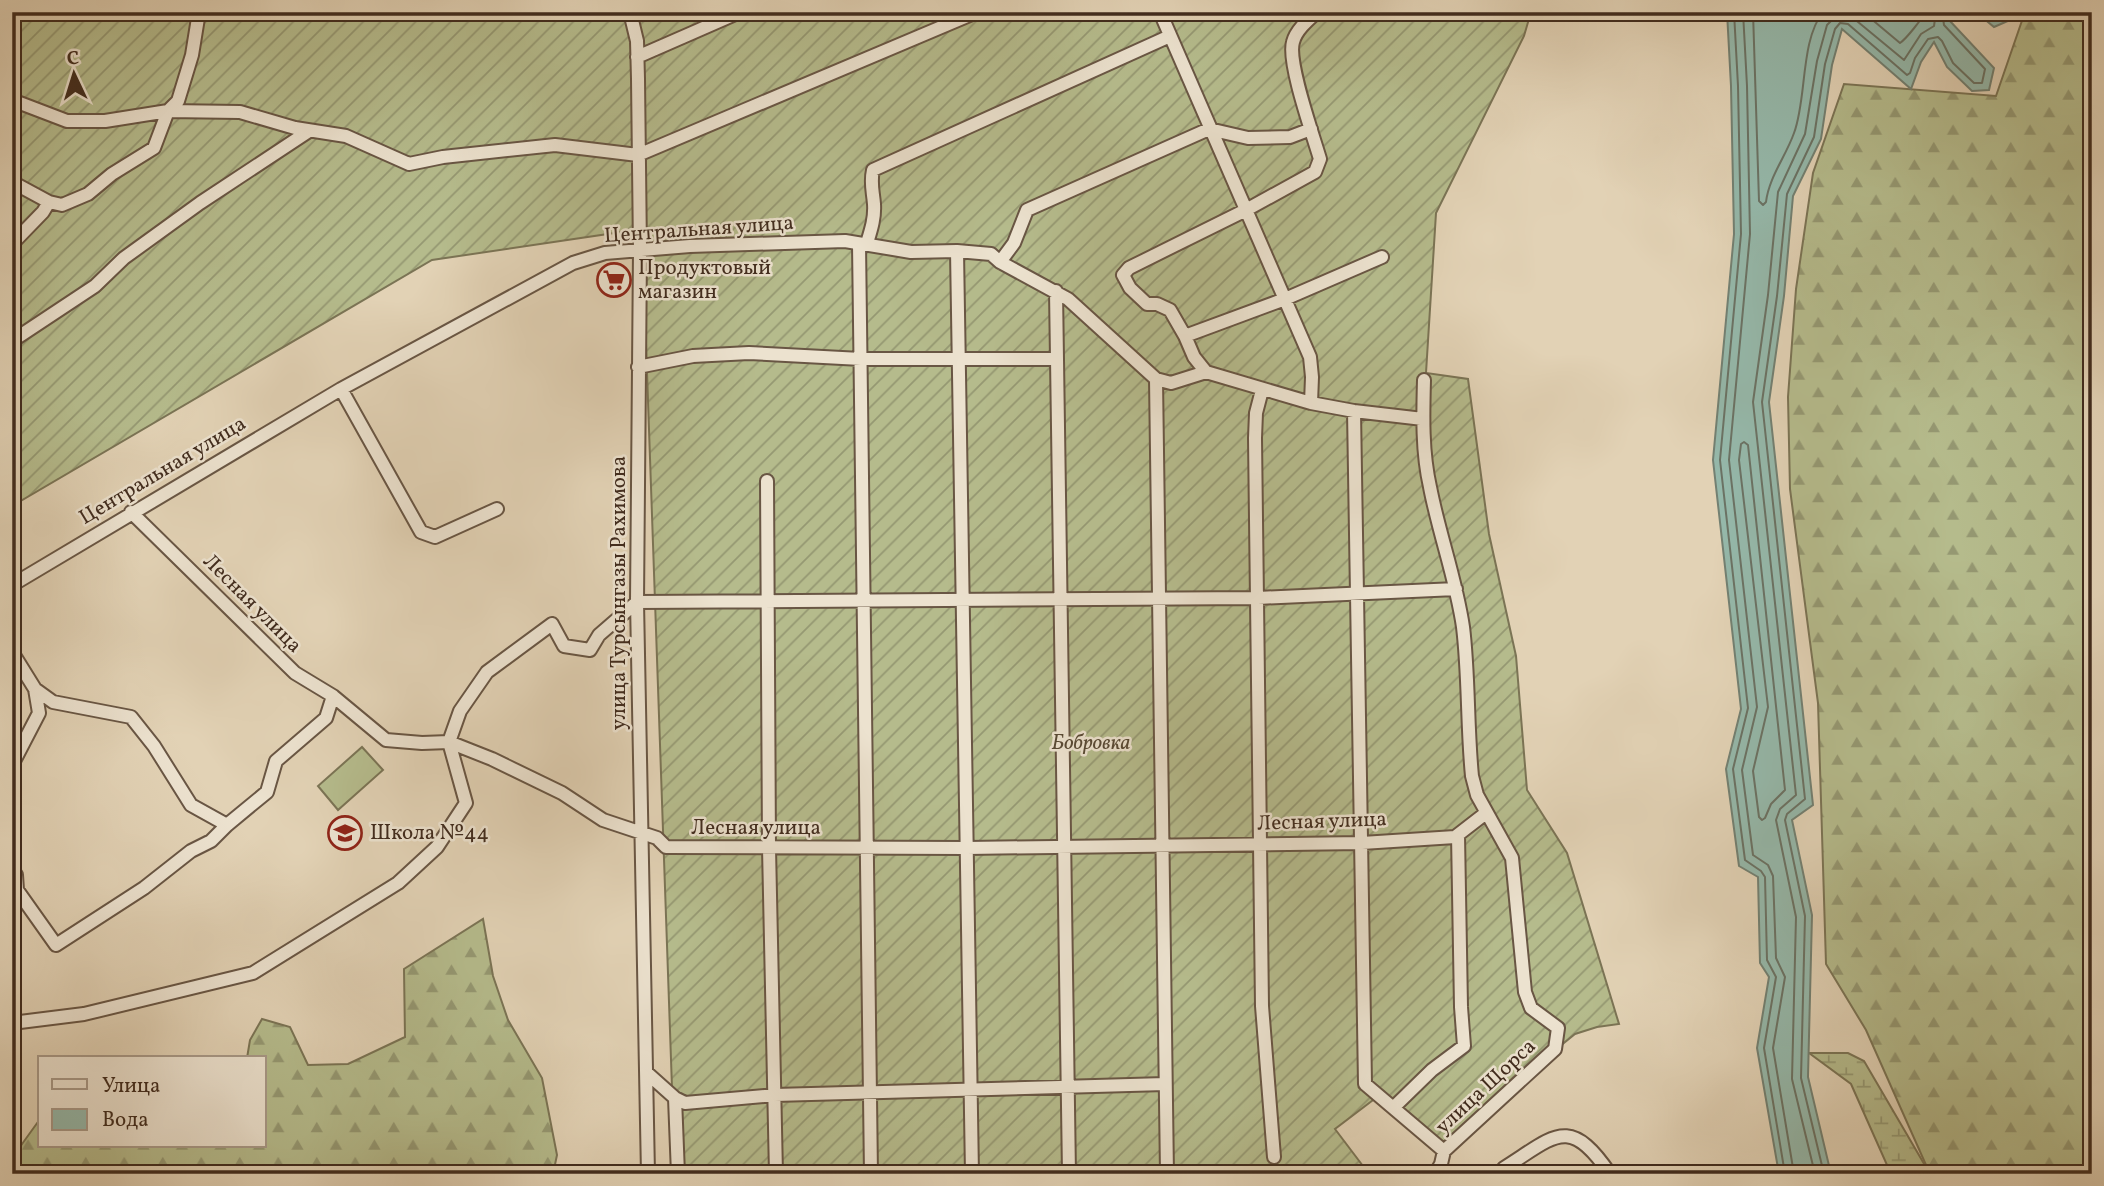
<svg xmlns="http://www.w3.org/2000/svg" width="2104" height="1186" viewBox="0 0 2104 1186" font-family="Vollkorn,serif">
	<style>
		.forest { fill: url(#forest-firs); stroke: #7b7455; stroke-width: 2 }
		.wetland { fill: url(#wetland-marsh); stroke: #7b7455; stroke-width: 2 }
		.park { fill: #b5bb8c; stroke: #7b7455; stroke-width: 2 }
		.garden { fill: url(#garden-furrows); stroke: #7b7455; stroke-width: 2 }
		.water { fill: #95b8aa; stroke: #738072; stroke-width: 2 }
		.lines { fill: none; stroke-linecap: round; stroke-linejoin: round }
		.shore { stroke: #6b7264; stroke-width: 2 }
		.minor-casing { stroke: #695644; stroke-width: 16 }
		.minor { stroke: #ece2cf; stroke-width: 12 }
		.labels { text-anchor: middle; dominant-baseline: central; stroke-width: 5; stroke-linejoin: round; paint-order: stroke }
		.street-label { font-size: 21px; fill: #412c1e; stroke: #ece2cf }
		.poi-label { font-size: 21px; fill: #412c1e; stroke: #ece2cf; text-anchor: start }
		.park-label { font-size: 21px; font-style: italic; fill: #584934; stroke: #ece2cf }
	</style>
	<defs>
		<pattern id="forest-firs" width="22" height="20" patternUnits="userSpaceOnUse" patternTransform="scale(1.75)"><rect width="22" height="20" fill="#b5bb8c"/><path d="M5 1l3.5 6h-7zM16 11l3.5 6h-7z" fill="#959872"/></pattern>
		<pattern id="wetland-marsh" width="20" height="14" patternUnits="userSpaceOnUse" patternTransform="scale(1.75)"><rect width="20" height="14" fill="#b5bb8c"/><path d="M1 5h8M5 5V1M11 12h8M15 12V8" fill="none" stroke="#959872"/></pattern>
		<pattern id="garden-furrows" width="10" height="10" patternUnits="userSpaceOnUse" patternTransform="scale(1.75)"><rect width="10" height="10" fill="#b5bb8c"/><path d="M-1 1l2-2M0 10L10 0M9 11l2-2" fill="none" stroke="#959872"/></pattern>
	</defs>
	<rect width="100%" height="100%" fill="#e2d2b5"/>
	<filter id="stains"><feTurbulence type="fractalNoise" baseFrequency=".00286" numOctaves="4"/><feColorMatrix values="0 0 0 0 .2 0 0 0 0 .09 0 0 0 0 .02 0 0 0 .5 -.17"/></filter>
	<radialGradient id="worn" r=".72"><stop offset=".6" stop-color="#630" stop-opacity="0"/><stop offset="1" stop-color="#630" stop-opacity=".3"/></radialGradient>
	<path class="forest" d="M2025,12h67v1162h-162l-64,-144 -40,-66 -8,-261 -28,-214 -2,-92 8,-108 17,-116 31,-89 152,12z
		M483,919l10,57 15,44 34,58 15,77 -4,19h-541v-16l28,-39v27h224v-88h-17l3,-18 12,-21 28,8 18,38 40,-1 57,-27 -1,-68z"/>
	<path class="wetland" d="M1809,1053h39l16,8 66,113h-39l-40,-90z"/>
	<path class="park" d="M362,747l21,23 -45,40 -20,-24z"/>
	<path class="garden" d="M12,12h1519l-7,24 -88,177 -10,160 42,6 21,155 27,122 11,134 40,63 52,171 -22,3 -22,7 -54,44 -78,73 -62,-57 -46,35 31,41 -5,4h-686l-33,-945 -210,31 -420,246z"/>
	<path class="water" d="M1727,12h231l-9,8 45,48 -5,22 -17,1 -25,-24 -13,-25 -13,20 -10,27 -69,-60 -10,36 -11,74 -28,57 -9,100 -15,106 44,403 -21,15 20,95 -4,162 23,97h-52l-22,-126 12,-71 -9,-14 -2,-86 -19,-11 -13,-97 15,-60 -28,-249 21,-226 -3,-148z
		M1976,12h35l6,5 -23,10z"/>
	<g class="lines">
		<path class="shore" d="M1734,12l4,74 3,148 -21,226 28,248 -15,61 12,91 16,11 4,6 2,83 9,17 -12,71 21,126
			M1743,12l4,74 3,148 -21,226 28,247 -15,63 11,85 15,10 5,11 3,82 9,19 -12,71 21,126
			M1753,12l6,189 4,4 3,-3c3,-25 20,-46 28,-69 13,-34 6,-92 29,-121
			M1863,12l37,31c6,-4 23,-25 25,-31
			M1744,442l4,3 37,345 -14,14 -6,14 -3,2 -3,-3 -6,-46 15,-64 -29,-247 2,-16z
			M1815,1174l-23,-95 4,-162 -20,-97 4,-11 16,-14 -43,-393 15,-107 10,-103 27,-58 12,-73 10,-36 9,-9 9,-2 7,3 52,43 17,-26 13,-8 2,-14
			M1824,1174l-23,-96 4,-162 -20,-96 2,-6 18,-15 -43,-397 15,-106 10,-102 27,-57 11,-73 10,-35 5,-6 8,1 59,51 3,-2 5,-15 13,-19 10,-2 4,4 11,22 21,20h8l3,-14 -41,-44 -1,-7 4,-6"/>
		<g class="minor-casing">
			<path id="minor" d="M630,12l7,29 1,38 2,172 -3,351 11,572
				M1160,12l150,345 2,20 -1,26
				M637,57l103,-45
				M12,100l55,21h38l63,-10 72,1 55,16 51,8 63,28 34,-7 112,-12 83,10 339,-143
				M12,182l37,20
				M867,243c4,-13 8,-25 7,-39 -1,-13 -4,-21 -1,-34l297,-134
				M12,244l31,-32 6,-10 13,3 26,-11 24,-20 42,-26 14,-37 10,-10 14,-46 7,-43
				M859,244l12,930
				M957,251l15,923
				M1000,262l14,-19 13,-33 182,-81 39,9 42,-1 21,-8
				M1056,291l13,883
				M1185,336l-15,-26 -13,-6h-10l-17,-16 -7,-13 6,-7 117,-58 69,-38 5,-13c-7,-24 -33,-97 -27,-117 3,-12 15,-22 24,-30
				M12,341l83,-55 29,-28 76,-55 109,-72
				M638,367l55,-11 56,-3 112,6h196
				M1206,372l-12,-15 -9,-21 100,-37 97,-42
				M1156,379l11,795
				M1424,380c-1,35 -2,72 6,107 9,47 26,92 33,140 6,49 4,99 9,149l5,19 35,63 13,134 6,16 27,20 -3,21 -111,102 -3,13 -6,10
				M341,389l80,143 14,5 62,-28
				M1262,390l-6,23 -1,25 7,568 12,151
				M1354,411l11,673 79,67
				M767,481l2,367 7,326
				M131,512l164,161 38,23 53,44 36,3 27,-1 43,17 70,34 41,27 54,18 9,9 301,1 395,-5 93,-6 31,-24
				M12,585l329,-196 232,-126 32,-10 85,-7 155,-5 66,11 46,-1 34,3 9,8 68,37 88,80 15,4 35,-11 105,31 43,8 69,8
				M637,602l621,-4 198,-9
				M12,652l23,37 18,13 78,15 23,29 37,59 36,20 -16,16 -20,10 -47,37 -88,57 -39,-55 -1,-15 -4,-6
				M12,765l27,-52 -4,-24
				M227,825l40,-33 9,-31 50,-43 7,-22
				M12,1023l72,-9 169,-41 145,-90 39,-36 29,-44 -17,-61 11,-31 27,-39 65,-48 12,22 26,4 9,-15 38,-33
				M647,1073l28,25 10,5 90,-8 390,-11
				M675,1098l3,76
				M1394,1107l38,-37 32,-24 -3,-39 -3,-172
				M1500,1174l4,-6c51,-32 65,-54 106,6"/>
		</g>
		<use href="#minor" class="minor"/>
	</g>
	<defs>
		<g id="supermarket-ring" transform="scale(1.75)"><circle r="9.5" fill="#ece2cf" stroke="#8f2418" stroke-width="1.5"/><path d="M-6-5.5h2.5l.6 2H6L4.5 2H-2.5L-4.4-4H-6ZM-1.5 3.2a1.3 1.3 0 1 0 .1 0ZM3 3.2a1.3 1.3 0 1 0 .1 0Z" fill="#8f2418"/></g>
		<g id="school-ring" transform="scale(1.75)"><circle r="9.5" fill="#ece2cf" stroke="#8f2418" stroke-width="1.5"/><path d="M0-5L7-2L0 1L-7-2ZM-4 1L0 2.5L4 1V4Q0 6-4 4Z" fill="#8f2418"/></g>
	</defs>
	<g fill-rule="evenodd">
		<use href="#supermarket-ring" x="614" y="280"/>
		<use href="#school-ring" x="345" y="833"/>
	</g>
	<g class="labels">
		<g class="street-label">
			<text transform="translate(699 230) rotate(-4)">Центральная улица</text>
			<text transform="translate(163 471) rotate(-31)">Центральная улица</text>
			<text transform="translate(619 593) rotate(-90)">улица Турсынгазы Рахимова</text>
			<text transform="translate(252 604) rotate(45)">Лесная улица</text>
			<text transform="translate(1322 822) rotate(-2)">Лесная улица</text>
			<text x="756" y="828">Лесная улица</text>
			<text transform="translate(1486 1087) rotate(-43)">улица Щорса</text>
		</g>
		<g class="poi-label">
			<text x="638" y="268">Продуктовый<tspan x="638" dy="24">магазин</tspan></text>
			<text x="370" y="833">Школа №44</text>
		</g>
		<g class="park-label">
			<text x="1091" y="743">Бобровка</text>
		</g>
	</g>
	<rect width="2104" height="1186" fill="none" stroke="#e2d2b5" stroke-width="42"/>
	<rect x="14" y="14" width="2076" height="1158" fill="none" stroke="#412c1e" stroke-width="3.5"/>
	<rect x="21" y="21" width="2062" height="1144" fill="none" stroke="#412c1e" stroke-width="2"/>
	<rect x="38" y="1056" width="228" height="91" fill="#ece2cf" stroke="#a89988" stroke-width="2"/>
	<rect x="52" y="1079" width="35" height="10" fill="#ece2cf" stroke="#a89988" stroke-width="2"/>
	<text x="102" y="1092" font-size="21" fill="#412c1e">Улица</text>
	<rect x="52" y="1109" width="35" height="21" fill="#95b8aa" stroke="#a89988" stroke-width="2"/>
	<text x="102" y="1126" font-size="21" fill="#412c1e">Вода</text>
	<g transform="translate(74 74) rotate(356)" stroke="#ece2cf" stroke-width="5" paint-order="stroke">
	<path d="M0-5L12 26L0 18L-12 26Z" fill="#412c1e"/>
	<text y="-10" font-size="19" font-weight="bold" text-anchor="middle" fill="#412c1e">С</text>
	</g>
	<rect width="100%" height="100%" filter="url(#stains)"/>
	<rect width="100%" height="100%" fill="url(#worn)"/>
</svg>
